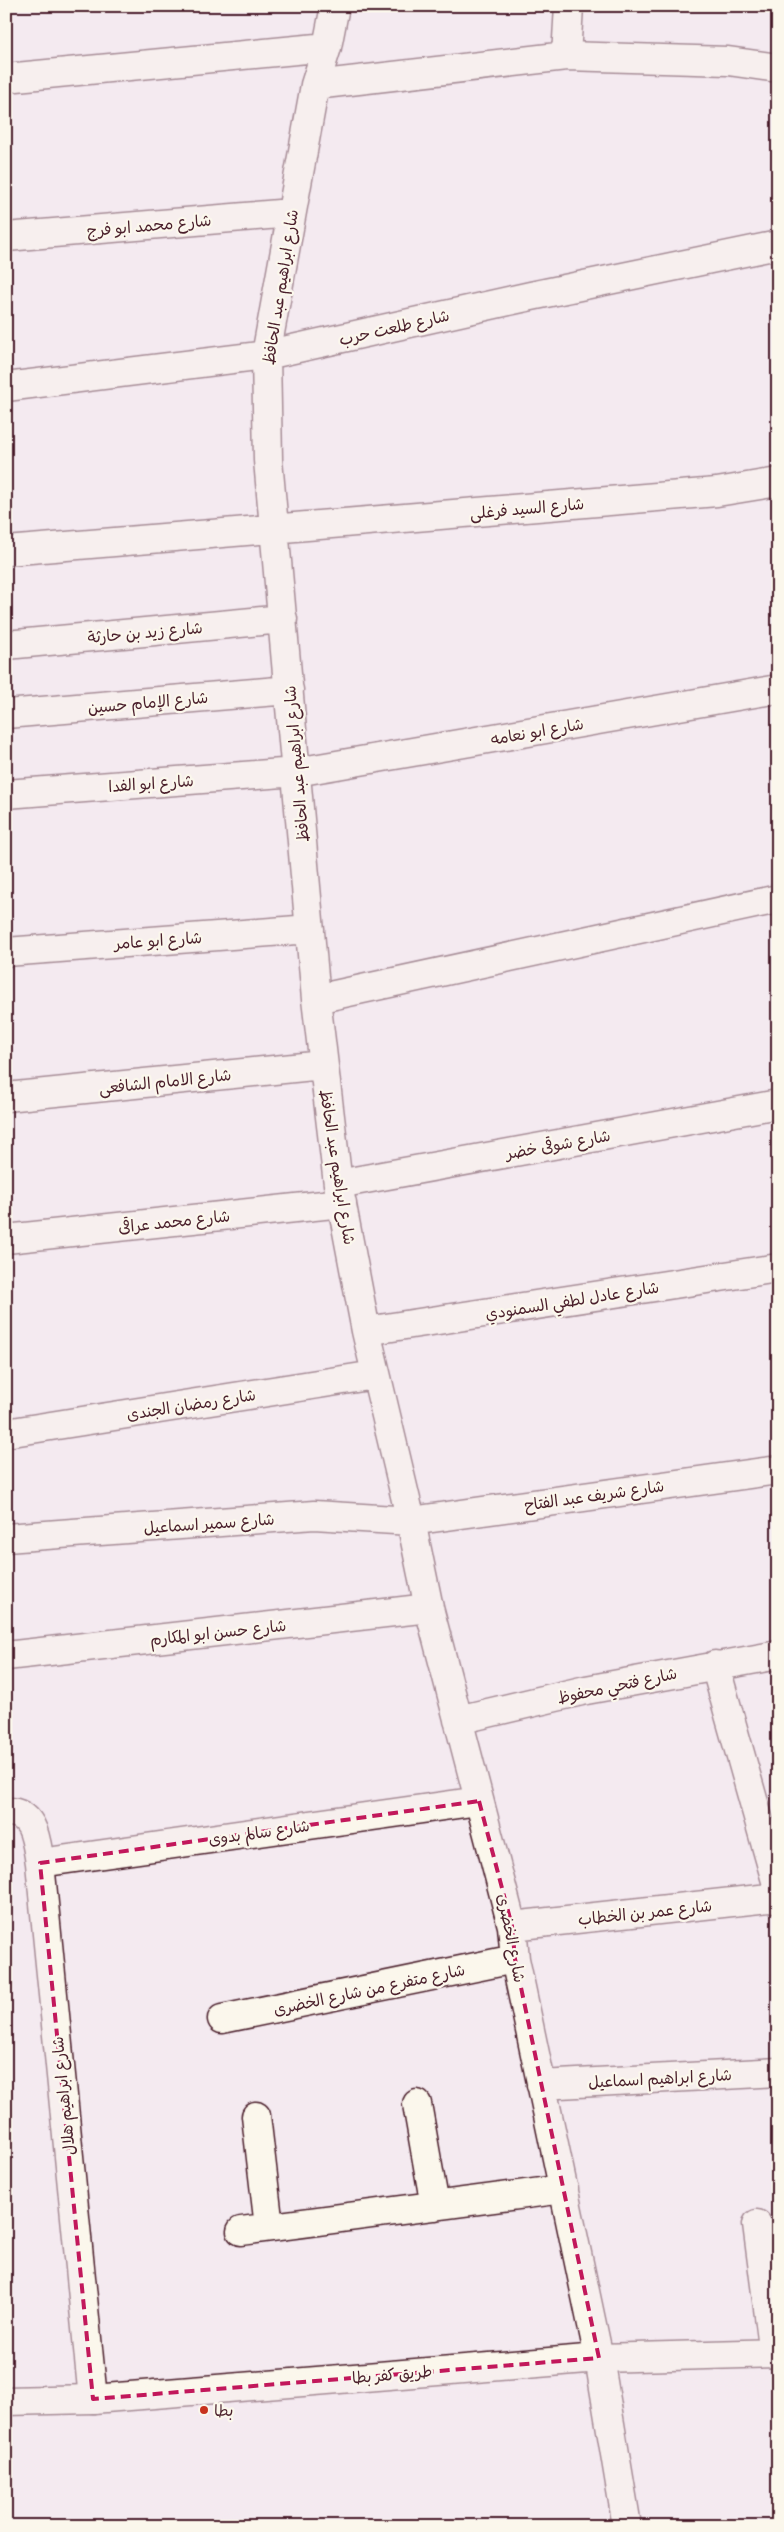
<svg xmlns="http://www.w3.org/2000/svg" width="784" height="2532" viewBox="0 0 784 2532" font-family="Delius,'Playpen Sans Arabic',sans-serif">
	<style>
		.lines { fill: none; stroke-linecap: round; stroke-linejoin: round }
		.street-casing { stroke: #4a1f2b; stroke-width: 31 }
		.secondary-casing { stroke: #4a1f2b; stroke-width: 31 }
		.street { stroke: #fbf7ec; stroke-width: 28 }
		.secondary { stroke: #fbf7ec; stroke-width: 28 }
		.marked { fill: none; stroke: #c2185b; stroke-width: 4; stroke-dasharray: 10 6; stroke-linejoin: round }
		.poi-dot { fill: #c8321e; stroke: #fbf7ec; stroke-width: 2 }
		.labels { text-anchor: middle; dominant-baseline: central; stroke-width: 4.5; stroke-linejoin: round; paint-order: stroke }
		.street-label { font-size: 16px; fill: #4a1f2b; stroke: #fbf7ec }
		.poi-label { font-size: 16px; fill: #4a1f2b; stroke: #fbf7ec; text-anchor: start }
	</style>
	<rect width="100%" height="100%" fill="#f4eaf0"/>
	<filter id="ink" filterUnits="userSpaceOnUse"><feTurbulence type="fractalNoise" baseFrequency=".02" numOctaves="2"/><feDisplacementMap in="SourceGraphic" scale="10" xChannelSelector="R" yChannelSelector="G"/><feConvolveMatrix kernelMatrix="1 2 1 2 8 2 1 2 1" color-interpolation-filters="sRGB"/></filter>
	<g filter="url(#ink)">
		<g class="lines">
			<g class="street-casing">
				<path id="street" d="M335,6l-8,41 -12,38 -49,270 2,105 48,539 22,185 28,147 45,190 18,87 83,318 3,33 84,399 28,168
					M566,56l3,-50
					M6,78l321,-31
					M315,85l251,-29 162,5 50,7
					M6,237l285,-24
					M6,387l260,-32 265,-59 247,-51
					M6,551l711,-59 61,-10
					M6,645l277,-26
					M6,714l283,-24
					M6,794l290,-22 482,-83
					M6,952l304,-23
					M316,999l462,-100
					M6,1097l317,-32
					M338,1184l440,-80
					M6,1239l336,-36
					M366,1331l412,-63
					M6,1433l369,-58
					M6,1538l308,-23 97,6 367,-51
					M6,1656l423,-48
					M715,1665l63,223
					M458,1720l128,-30 192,-35
					M6,1812c29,-1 30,29 34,51l53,536
					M40,1863l439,-62
					M512,1926l266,-29
					M222,2019l293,-60
					M541,2085l237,-13
					M417,2104l18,102
					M256,2116l13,111
					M757,2224l17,130
					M241,2231l323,-42"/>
			</g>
			<g class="secondary-casing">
				<path id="secondary" d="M6,2401l87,-2 506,-41 179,-5"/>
			</g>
			<use href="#street" class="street"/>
			<use href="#secondary" class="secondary"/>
		</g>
	</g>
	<path d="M0 0H784V2532H0ZM479,1801l33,125 3,33 84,399 -506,41 -53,-536z" fill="#f4eaf0" fill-opacity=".55" fill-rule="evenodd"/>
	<path class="marked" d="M479,1801l33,125 3,33 84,399 -506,41 -53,-536z"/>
	<circle class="poi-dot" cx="204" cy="2410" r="5"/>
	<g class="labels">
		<g class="street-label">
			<text transform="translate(149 225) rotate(-5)">شارع محمد ابو فرج</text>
			<text transform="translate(280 287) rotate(-81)">شارع ابراهيم عبد الحافظ</text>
			<text transform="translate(394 327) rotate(-13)">شارع طلعت حرب</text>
			<text transform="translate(527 508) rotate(-5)">شارع السيد فرغلى</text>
			<text transform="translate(145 632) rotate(-5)">شارع زيد بن حارثة</text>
			<text transform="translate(148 702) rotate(-5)">شارع الإمام حسين</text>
			<text transform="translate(537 731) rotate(-10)">شارع ابو نعامه</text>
			<text transform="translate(296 764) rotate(-95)">شارع ابراهيم عبد الحافظ</text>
			<text transform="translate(151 783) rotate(-4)">شارع ابو الفدا</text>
			<text transform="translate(158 940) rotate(-4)">شارع ابو عامر</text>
			<text transform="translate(165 1081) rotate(-6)">شارع الامام الشافعى</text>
			<text transform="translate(558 1144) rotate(-10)">شارع شوقى خضر</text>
			<text transform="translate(338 1167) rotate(81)">شارع ابراهيم عبد الحافظ</text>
			<text transform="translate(174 1221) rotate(-6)">شارع محمد عراقى</text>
			<text transform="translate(572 1300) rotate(-9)">شارع عادل لطفي السمنودي</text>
			<text transform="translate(191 1404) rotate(-9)">شارع رمضان الجندى</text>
			<text transform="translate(594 1495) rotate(-8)">شارع شريف عبد الفتاح</text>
			<text transform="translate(209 1523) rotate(-4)">شارع سمير اسماعيل</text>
			<text transform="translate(218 1632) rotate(-6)">شارع حسن ابو المكارم</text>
			<text transform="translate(617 1685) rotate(-12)">شارع فتحي محفوظ</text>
			<text transform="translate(259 1832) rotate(-8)">شارع سالم بدوى</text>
			<text transform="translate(645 1912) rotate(-6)">شارع عمر بن الخطاب</text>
			<text transform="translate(512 1938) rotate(79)">شارع الخضرى</text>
			<text transform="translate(369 1989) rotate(-12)">شارع متفرع من شارع الخضرى</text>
			<text transform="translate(660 2078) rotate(-3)">شارع ابراهيم اسماعيل</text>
			<text transform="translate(63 2096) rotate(-96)">شارع ابراهيم هلال</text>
			<text transform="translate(392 2374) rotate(-5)">طريق كفر بطا</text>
		</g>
		<g class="poi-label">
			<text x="214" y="2410">بطا</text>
		</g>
	</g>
	<rect width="784" height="2532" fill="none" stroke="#fbf7ec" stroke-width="25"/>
	<rect x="12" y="12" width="759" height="2507" fill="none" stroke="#4a1f2b" stroke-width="2" filter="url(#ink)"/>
</svg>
